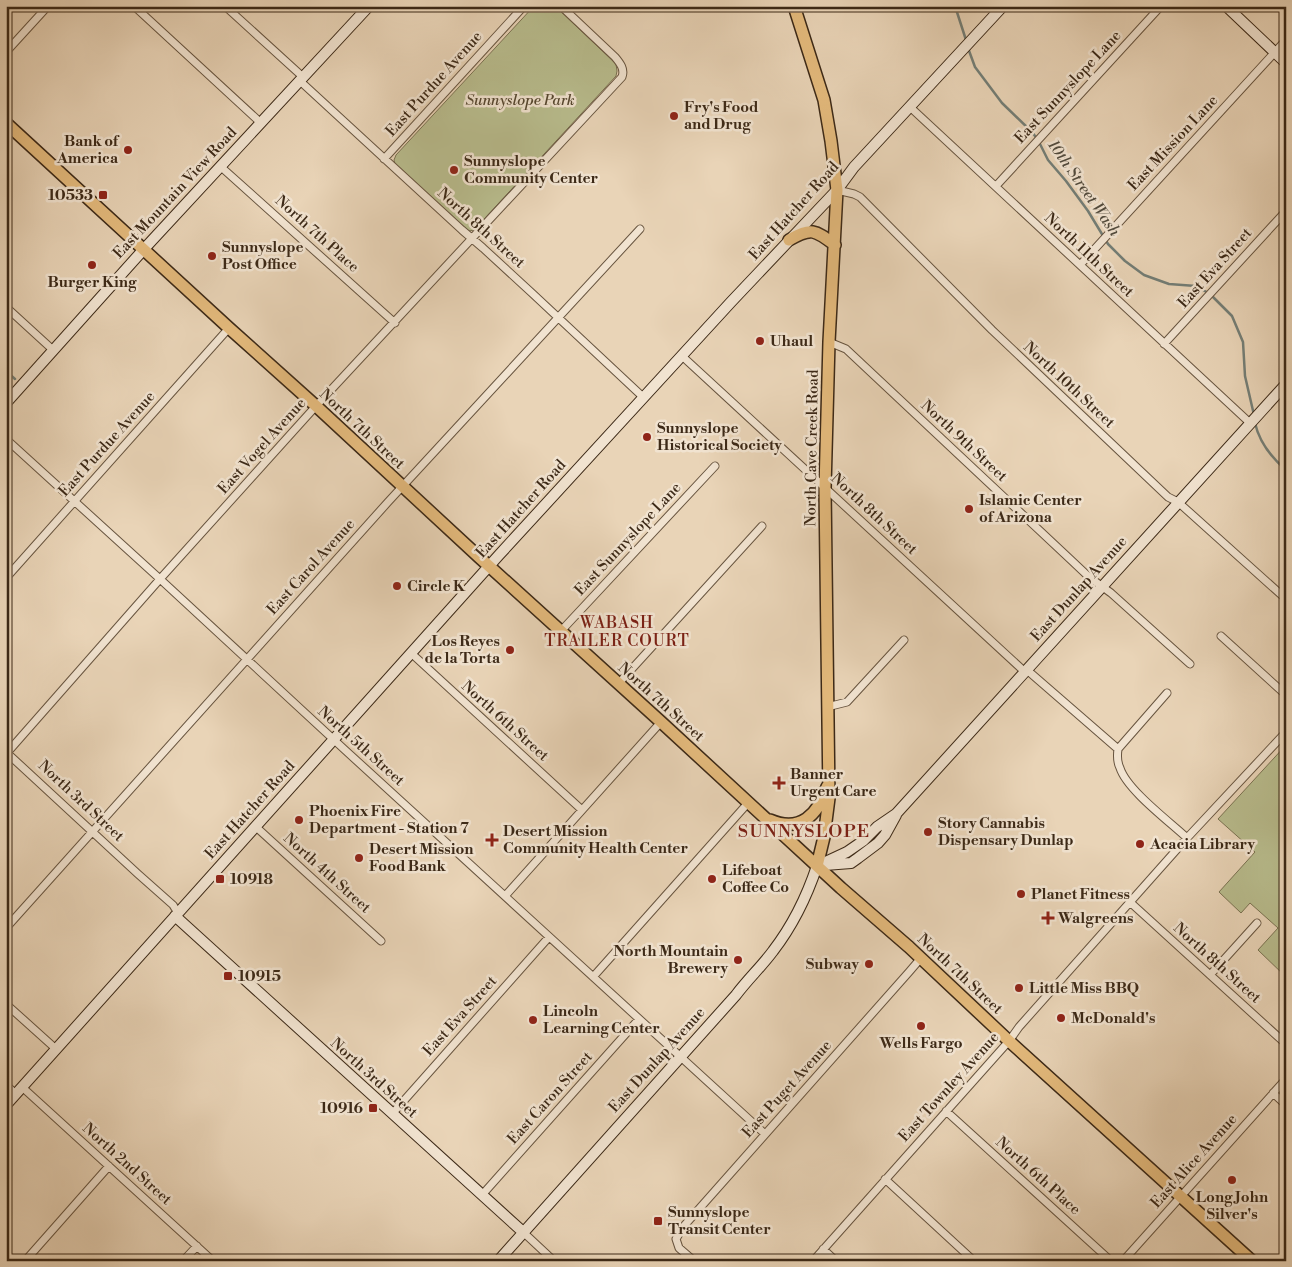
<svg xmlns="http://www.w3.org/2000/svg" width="1292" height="1267" viewBox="0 0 1292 1267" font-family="'Libre Bodoni',serif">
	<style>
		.green { fill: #b8bc8d; stroke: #7a7252 }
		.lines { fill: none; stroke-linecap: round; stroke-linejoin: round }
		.stream { stroke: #747e76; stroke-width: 2.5 }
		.street-casing { stroke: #67543f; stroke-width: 9 }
		.secondary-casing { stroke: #3c2917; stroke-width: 12 }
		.primary-casing { stroke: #3c2917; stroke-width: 14 }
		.street { stroke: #f1e3d0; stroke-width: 7 }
		.secondary { stroke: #f1e3d0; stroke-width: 10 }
		.primary { stroke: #e4ba7c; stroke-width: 11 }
		.poi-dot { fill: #8f2418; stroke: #f1e3d0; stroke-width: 2 }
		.labels { text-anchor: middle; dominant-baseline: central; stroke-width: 5; stroke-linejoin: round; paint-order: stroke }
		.street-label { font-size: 15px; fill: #3c2917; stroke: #f1e3d0 }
		.park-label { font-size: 15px; font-style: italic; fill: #55462f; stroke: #f1e3d0 }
		.poi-label { font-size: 15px; font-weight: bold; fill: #3c2917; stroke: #f1e3d0; text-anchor: start }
		.water-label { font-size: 16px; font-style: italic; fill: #534c3e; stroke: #f1e3d0 }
		.neighbourhood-label { font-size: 16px; letter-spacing: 1px; fill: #7a1f14; stroke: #f1e3d0 }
		.quarter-label { font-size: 18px; letter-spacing: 1px; fill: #7a1f14; stroke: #f1e3d0 }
	</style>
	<rect width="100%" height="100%" fill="#e9d4b7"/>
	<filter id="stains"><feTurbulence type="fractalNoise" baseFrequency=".004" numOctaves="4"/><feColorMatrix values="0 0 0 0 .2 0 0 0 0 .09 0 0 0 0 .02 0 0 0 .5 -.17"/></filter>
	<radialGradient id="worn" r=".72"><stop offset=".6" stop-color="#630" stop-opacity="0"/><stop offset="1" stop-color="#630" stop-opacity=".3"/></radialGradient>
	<path class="green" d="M534,6h21l61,58 1,7 -1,5 -142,154 -5,1 -4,-2 -70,-65 -1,-4 2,-5z
		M1286,745v232l-28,-27 20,-22 -28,-25 -9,10 -22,-21 36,-40 -37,-33z"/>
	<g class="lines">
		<path class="stream" d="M955,6l11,34
			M968,48l7,19 27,36 30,29 6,8 10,20 18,21 22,30 20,33 17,17 19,14 25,9 27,2 14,8 22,22 11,26 2,34 9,39
			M6,371l9,8
			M1255,423c4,18 17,35 31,47"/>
		<g class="street-casing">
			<path id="street" d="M134,6l127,117
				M225,6l78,71
				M6,52l42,-46
				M300,81l162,149 21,18 50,46 110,103
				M910,107l340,316
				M384,159l140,-153
				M220,166l175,157
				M996,186l165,-180
				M837,190l17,4 6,3 132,133 176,167 10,5 108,97
				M1080,265l206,-225
				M6,307l47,43
				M829,342l17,7 225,211 18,17 22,16 79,71
				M1164,344l122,-133
				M682,356l343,316
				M6,439l154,140 185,171 420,384
				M6,578l223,-250
				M561,631l154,-165
				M1221,636l65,59
				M411,653l171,157
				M1027,670l91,79c-1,7 -1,13 2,19 7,22 50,54 67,70
				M619,683l143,-157
				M827,707l20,-5 57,-62
				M1118,749l49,-56
				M6,752l132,122 35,31 5,8
				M6,754l154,-175 156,-173 306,-329c3,-8 -2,-14 -7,-20l-54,-51
				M255,826l126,115
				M505,896l156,-174
				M1131,903l155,141
				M6,928l382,-426 252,-273
				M1210,975l47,-52
				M593,977l155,-174
				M6,1004l50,45
				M6,1085l10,9
				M22,1087l191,174
				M1273,1093l13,12
				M946,1111l165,150
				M392,1114l157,-177
				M885,1179l89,82
				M482,1195l157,-176
				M523,1232l31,29
				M823,1249l13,12
				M25,1261l84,-95
				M183,1261l14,-15
				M694,1261l-15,-13 -3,-9 7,-12 226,-255 12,-14
				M813,1261l196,-220 10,-14 168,-189 99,-106
				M1123,1261l163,-182"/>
		</g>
		<g class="secondary-casing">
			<path id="secondary" d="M1226,6l60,57
				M6,403l138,-154 225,-243
				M825,865l26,-2 7,-5 20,-15 7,-8 11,-20
				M175,916l348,316
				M6,1105l493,-550 232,-253 106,-112 17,-23 149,-161
				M498,1261l238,-266c12,-16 26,-29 37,-44 20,-26 34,-55 44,-85l30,-14 16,-11 14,-14 19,-13 390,-430"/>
		</g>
		<g class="primary-casing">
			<path id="primary" d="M794,6l30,94 7,41 6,49 -8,152 -4,146 4,310 -5,39 -7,29
				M6,123l223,205 87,78 163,151 182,165 180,166 68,59 100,94 243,220
				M789,240c23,-13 26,-10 46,5
				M770,820c30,13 48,-5 57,-33"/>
		</g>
		<use href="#street" class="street"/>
		<use href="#secondary" class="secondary"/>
		<use href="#primary" class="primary"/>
	</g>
	<g class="poi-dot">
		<circle cx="674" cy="116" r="5"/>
		<circle cx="128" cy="150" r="5"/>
		<circle cx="454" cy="170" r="5"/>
		<rect x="98" y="190" width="10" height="10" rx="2.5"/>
		<circle cx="212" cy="256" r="5"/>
		<circle cx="92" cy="265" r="5"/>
		<circle cx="760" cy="341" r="5"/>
		<circle cx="647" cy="437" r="5"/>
		<circle cx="969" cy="509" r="5"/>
		<circle cx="397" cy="586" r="5"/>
		<circle cx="510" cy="650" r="5"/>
		<path d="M776.5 775.5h5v5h5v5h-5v5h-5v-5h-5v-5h5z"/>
		<circle cx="299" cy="820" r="5"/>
		<circle cx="928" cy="832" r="5"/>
		<path d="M489.5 832.5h5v5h5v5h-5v5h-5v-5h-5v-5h5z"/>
		<circle cx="1140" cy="844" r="5"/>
		<circle cx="359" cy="858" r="5"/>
		<rect x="215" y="874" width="10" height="10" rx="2.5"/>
		<circle cx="712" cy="879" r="5"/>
		<circle cx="1021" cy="894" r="5"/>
		<path d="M1045.5 910.5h5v5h5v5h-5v5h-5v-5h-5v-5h5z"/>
		<circle cx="738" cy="960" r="5"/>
		<circle cx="869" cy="964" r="5"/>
		<rect x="223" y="971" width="10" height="10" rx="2.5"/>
		<circle cx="1019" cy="988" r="5"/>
		<circle cx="1061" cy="1018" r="5"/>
		<circle cx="533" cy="1020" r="5"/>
		<circle cx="921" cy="1026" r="5"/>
		<rect x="368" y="1103" width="10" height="10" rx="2.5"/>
		<circle cx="1232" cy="1180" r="5"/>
		<rect x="653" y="1216" width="10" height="10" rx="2.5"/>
	</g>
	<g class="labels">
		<g class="street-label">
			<text transform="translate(434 84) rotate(-48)">East Purdue Avenue</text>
			<text transform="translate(1068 87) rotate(-47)">East Sunnyslope Lane</text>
			<text transform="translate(1173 143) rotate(-47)">East Mission Lane</text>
			<text transform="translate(175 193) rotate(-47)">East Mountain View Road</text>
			<text transform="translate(794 211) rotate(-48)">East Hatcher Road</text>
			<text transform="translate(481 228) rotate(42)">North 8th Street</text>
			<text transform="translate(317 234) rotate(42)">North 7th Place</text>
			<text transform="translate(1089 255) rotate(43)">North 11th Street</text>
			<text transform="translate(1215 268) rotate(-48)">East Eva Street</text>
			<text transform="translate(1069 385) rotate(43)">North 10th Street</text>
			<text transform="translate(362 429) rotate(43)">North 7th Street</text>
			<text transform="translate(964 441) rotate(43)">North 9th Street</text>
			<text transform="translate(107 444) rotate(-48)">East Purdue Avenue</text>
			<text transform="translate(262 446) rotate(-48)">East Vogel Avenue</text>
			<text transform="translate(812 448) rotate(-89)">North Cave Creek Road</text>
			<text transform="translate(521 509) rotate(-48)">East Hatcher Road</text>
			<text transform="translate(874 514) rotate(43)">North 8th Street</text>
			<text transform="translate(628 539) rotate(-47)">East Sunnyslope Lane</text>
			<text transform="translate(311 567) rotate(-48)">East Carol Avenue</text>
			<text transform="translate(1079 589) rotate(-48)">East Dunlap Avenue</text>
			<text transform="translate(661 702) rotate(42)">North 7th Street</text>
			<text transform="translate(505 721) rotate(42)">North 6th Street</text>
			<text transform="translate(361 746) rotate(42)">North 5th Street</text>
			<text transform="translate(81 801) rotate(43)">North 3rd Street</text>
			<text transform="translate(250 810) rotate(-48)">East Hatcher Road</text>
			<text transform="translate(327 873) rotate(42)">North 4th Street</text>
			<text transform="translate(1217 963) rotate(42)">North 8th Street</text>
			<text transform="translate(960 974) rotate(43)">North 7th Street</text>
			<text transform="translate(460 1016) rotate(-48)">East Eva Street</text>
			<text transform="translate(657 1060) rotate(-48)">East Dunlap Avenue</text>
			<text transform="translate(374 1078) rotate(42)">North 3rd Street</text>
			<text transform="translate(949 1087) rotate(-48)">East Townley Avenue</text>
			<text transform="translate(787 1089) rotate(-48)">East Puget Avenue</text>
			<text transform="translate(550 1098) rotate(-48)">East Caron Street</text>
			<text transform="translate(1194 1161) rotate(-48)">East Alice Avenue</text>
			<text transform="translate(127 1164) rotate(42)">North 2nd Street</text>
			<text transform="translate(1038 1176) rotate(42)">North 6th Place</text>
		</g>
		<g class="park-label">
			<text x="520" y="100">Sunnyslope Park</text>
		</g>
		<g class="poi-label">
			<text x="684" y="107">Fry's Food<tspan x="684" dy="17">and Drug</tspan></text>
			<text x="118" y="141" text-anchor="end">Bank of<tspan x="118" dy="17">America</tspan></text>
			<text x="464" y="161">Sunnyslope<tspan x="464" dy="17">Community Center</tspan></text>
			<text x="93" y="195" text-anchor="end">10533</text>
			<text x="222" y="247">Sunnyslope<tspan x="222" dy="17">Post Office</tspan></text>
			<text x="92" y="282" text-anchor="middle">Burger King</text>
			<text x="770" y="341">Uhaul</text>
			<text x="657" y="428">Sunnyslope<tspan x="657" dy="17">Historical Society</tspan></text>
			<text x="979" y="500">Islamic Center<tspan x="979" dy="17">of Arizona</tspan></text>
			<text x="407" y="586">Circle K</text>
			<text x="500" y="641" text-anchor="end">Los Reyes<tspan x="500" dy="17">de la Torta</tspan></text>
			<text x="790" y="774">Banner<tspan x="790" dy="17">Urgent Care</tspan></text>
			<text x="309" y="811">Phoenix Fire<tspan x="309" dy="17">Department - Station 7</tspan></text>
			<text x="938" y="823">Story Cannabis<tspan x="938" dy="17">Dispensary Dunlap</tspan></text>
			<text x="503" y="831">Desert Mission<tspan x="503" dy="17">Community Health Center</tspan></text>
			<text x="1150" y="844">Acacia Library</text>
			<text x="369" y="849">Desert Mission<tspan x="369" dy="17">Food Bank</tspan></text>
			<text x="722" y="870">Lifeboat<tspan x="722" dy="17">Coffee Co</tspan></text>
			<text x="230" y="879">10918</text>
			<text x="1031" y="894">Planet Fitness</text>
			<text x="1058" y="918">Walgreens</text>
			<text x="728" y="951" text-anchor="end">North Mountain<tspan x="728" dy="17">Brewery</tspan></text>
			<text x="859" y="964" text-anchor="end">Subway</text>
			<text x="238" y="976">10915</text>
			<text x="1029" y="988">Little Miss BBQ</text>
			<text x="543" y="1011">Lincoln<tspan x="543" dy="17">Learning Center</tspan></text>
			<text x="1071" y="1018">McDonald's</text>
			<text x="921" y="1043" text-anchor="middle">Wells Fargo</text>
			<text x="363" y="1108" text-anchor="end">10916</text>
			<text x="1232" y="1197" text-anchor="middle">Long John<tspan x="1232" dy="17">Silver's</tspan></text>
			<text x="668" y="1212">Sunnyslope<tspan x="668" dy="17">Transit Center</tspan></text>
		</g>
		<g class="water-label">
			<text transform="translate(1084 188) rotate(55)">10th Street Wash</text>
		</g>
		<g class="neighbourhood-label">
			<text x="617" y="623">WABASH<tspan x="617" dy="18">TRAILER COURT</tspan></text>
		</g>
		<g class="quarter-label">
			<text x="804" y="831">SUNNYSLOPE</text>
		</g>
	</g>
	<rect width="1292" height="1267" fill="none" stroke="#e9d4b7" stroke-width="25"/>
	<rect x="8" y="8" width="1277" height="1252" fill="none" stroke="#3c2917" stroke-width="2.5"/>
	<rect x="12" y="12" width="1267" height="1242" fill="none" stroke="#3c2917"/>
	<rect width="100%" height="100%" filter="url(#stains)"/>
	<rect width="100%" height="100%" fill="url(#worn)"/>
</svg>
